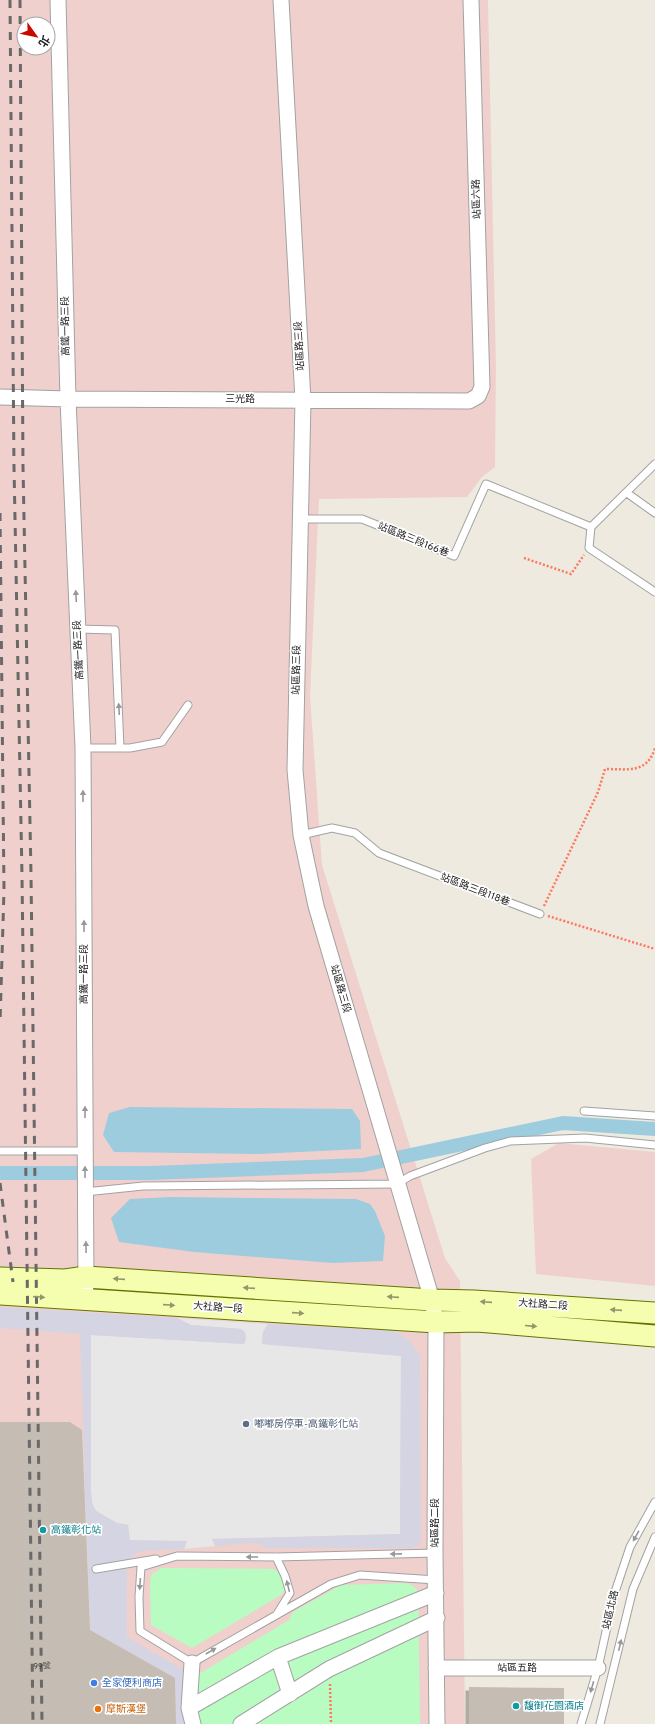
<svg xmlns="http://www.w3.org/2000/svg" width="655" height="1724" viewBox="0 0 655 1724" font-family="Overpass,'Noto Sans TC',sans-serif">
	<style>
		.commercial { fill: #f0d0cd; fill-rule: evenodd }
		.park { fill: #b8fcc1 }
		.parking { fill: #e7e7e7 }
		.plaza { fill: #d5d4e3 }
		.water { fill: #9dccde }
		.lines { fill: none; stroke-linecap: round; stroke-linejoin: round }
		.canal { stroke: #9dccde; stroke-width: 14 }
		.building { fill: #c5bcb3; filter: url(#shadow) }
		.lane-casing { stroke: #a2a2a2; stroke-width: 9 }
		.street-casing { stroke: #a2a2a2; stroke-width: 17 }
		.secondary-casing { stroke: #627400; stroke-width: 23 }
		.path { stroke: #ff775f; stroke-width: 2.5; stroke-dasharray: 2 2; stroke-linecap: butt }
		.lane { stroke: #fff; stroke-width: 7 }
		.street { stroke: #fff; stroke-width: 15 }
		.secondary { stroke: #f5fdae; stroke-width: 21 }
		.rail { stroke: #696969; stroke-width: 3; stroke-dasharray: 8 8; stroke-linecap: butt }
		.oneway { fill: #989898 }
		.oneway2 { fill: #93976c }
		.service-dot { fill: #5c6f8a; stroke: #fff; stroke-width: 1.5 }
		.culture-dot { fill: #0f9aa8; stroke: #fff; stroke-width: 1.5 }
		.shop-dot { fill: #3f7fe0; stroke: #fff; stroke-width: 1.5 }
		.food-dot { fill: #e8710a; stroke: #fff; stroke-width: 1.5 }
		.labels { text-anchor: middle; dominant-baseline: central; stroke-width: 3.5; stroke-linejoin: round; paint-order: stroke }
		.number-label { font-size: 8px; fill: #464341 }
		.street-label { font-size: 10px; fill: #1b1b1b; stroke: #fff }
		.service-label { font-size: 10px; fill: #4e5e75; stroke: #fff; text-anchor: start }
		.culture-label { font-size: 10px; fill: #0d838f; stroke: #fff; text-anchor: start }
		.shop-label { font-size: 10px; fill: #366cbe; stroke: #fff; text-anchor: start }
		.food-label { font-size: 10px; fill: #c56008; stroke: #fff; text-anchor: start }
	</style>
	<defs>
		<filter id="shadow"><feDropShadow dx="-3.5" dy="3.5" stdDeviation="0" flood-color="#0004"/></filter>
	</defs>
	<rect width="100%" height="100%" fill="#eeeae0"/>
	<path class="commercial" d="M0,0h488l8,367 -1,100 -13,10 -15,20 -148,2 -9,197 12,169 123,393 15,23 5,443h-465zM24,24h24v24h-24z
		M559,1143l96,9v134l-119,-12 -5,-115z"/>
	<path class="park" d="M162,1568l112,1c10,7 14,17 7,26l-89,53 -41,-23 -1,-44 2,-7z
		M403,1583l7,1 8,6 2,134h-232l9,-49 92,-55 4,-8 48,-27z"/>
	<path class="parking" d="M177,1318l91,6 -5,8 -1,12 139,12 -1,178 -188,5 3,7 -31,3 2,-8h-57l-1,-16 -11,-2 -21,-12 -4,-8 -1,-11v-157l153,9 2,-5 -1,-7 -4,-3 -50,-4z"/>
	<path class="plaza" d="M0,1307l177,11 14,7 50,4 4,3 1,7 -2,5 -153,-9v157l1,11 4,8 21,12 11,2 2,15 57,1 -3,8 -44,2 -13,10v76l60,35 1,52h-12l-1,-46 -85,-48 -10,-296 -80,-6z
		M268,1324l127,7 15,10 10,14 1,185 -2,5 -6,3h-146l-7,-4 -9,-1 -36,3 -3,-7 188,-5 1,-178 -139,-12 1,-12z"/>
	<path class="water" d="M130,1107l222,2 8,12 1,28 -102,5 -145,-2 -11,-17 6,-22z
		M172,1197l184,2 14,5 5,7 10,25 -2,25 -50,2 -139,-11 -75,-10 -8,-24 19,-19z"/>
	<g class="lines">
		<path class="canal" d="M0,1173h151l212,-8 200,-42 92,6"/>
	</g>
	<path class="building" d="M0,1422h70l12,8 8,200 85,48 1,46h-176z
		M469,1687l95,1v36h-95z"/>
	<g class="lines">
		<g class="lane-casing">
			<path id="lane" d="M627,493l28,20
				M299,519h63l92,37 32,-72 105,43
				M591,527l-2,21 66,44
				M591,527l64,-63
				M78,629l37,1 5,118
				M83,748h47l32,-6 26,-37
				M301,835l31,-7 23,5 24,20 161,61
				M584,1111l71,5
				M0,1151h85
				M85,1192l58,-6 254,-2 13,-8 75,-28 25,-7 75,-3 70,7
				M435,1553l-159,4 -99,-1 -36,11 -2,30 1,34 52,32 139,-79 29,-9 76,5
				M276,1557l9,19 5,17 -13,21
				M96,1569l60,-10
				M581,1724l17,-56 16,-73 16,-48 25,-45
				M600,1724l33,-135 22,-52"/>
		</g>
		<g class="street-casing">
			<path id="street" d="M58,0l10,399 15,349 3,539
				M281,0l22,400 -8,370 6,65 15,71 116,394 4,22 -1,231 2,171
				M0,397l68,2 401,2 9,-5 4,-9 -11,-387
				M278,1657l12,37
				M192,1663l-3,45 4,16
				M436,1668h162
				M189,1708l89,-51 158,-64
				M241,1724l88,-55 108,-51"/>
		</g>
		<g class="secondary-casing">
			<path id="secondary" d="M0,1278l65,2 21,-3 346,23 42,1 181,12
				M0,1294l436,28 41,-1 178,15"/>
		</g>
		<path class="path" d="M524,558l47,16 13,-19
			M544,906l54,-114 7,-23c23,0 42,5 50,-21
			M548,916l107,33
			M330,1684l1,40"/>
		<use href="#lane" class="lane"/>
		<use href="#street" class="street"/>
		<use href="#secondary" class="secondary"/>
		<path class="rail" d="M10,0l4,467 8,409 11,848
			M20,0l3,467 8,408 11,849
			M0,513l4,377 -4,133
			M0,1183l13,99"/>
	</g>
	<defs><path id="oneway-solid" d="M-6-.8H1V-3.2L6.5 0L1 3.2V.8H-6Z"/></defs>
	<g class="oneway">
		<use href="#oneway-solid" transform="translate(76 596) rotate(-93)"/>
		<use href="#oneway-solid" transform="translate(119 709) rotate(-93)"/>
		<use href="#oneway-solid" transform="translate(83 796) rotate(-90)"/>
		<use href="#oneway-solid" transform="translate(84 926) rotate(-90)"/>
		<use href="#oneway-solid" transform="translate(85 1112) rotate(-90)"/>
		<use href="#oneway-solid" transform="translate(85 1172) rotate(-90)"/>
		<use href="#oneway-solid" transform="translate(86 1247) rotate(-91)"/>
		<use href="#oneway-solid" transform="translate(636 1536) rotate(119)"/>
		<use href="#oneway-solid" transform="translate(396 1554) rotate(179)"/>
		<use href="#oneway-solid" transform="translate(252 1557) rotate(-180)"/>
		<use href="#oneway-solid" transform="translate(140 1584) rotate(94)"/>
		<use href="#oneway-solid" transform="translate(288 1586) rotate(-104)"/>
		<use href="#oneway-solid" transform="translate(620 1645) rotate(-77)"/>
		<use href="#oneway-solid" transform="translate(211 1651) rotate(-30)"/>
		<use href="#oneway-solid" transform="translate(592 1687) rotate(106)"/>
	</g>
	<g class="oneway2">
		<use href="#oneway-solid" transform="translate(119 1279) rotate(-176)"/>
		<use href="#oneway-solid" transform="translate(249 1288) rotate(-176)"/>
		<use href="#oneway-solid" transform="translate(39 1297) rotate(4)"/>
		<use href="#oneway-solid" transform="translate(393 1297) rotate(-176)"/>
		<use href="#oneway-solid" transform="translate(486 1302) rotate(-176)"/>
		<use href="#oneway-solid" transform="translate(169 1305) rotate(4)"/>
		<use href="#oneway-solid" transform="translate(616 1310) rotate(-176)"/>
		<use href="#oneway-solid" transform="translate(298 1313) rotate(4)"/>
		<use href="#oneway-solid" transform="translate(531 1326) rotate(5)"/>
	</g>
	<circle class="service-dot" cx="246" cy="1424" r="4"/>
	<g class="culture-dot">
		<circle cx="43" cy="1530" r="4"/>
		<circle cx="516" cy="1706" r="4"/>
	</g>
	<circle class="shop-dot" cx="94" cy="1683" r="4"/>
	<circle class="food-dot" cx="98" cy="1709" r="4"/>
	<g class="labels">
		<g class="number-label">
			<text x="42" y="1666">99號</text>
		</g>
		<g class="street-label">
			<text transform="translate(477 199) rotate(-92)">站區六路</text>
			<text transform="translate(66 326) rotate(-91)">高鐵一路三段</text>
			<text transform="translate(300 346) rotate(-93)">站區路三段</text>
			<text x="240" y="399">三光路</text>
			<text transform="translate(413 540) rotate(22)">站區路三段166巷</text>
			<text transform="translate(79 650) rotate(-93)">高鐵一路三段</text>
			<text transform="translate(297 670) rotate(-89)">站區路三段</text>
			<text transform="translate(475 890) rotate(21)">站區路三段118巷</text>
			<text transform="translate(84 974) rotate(-90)">高鐵一路三段</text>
			<text transform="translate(340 989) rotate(74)">站區路三段</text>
			<text transform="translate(543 1305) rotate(4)">大社路二段</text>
			<text transform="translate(218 1308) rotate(4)">大社路一段</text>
			<text transform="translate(435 1523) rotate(-90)">站區路二段</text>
			<text transform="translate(611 1610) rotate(-77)">站區北路</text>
			<text x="517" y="1668">站區五路</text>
		</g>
		<g class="service-label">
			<text x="254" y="1424">嘟嘟房停車-高鐵彰化站</text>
		</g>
		<g class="culture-label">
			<text x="51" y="1530">高鐵彰化站</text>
			<text x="524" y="1706">馥御花園酒店</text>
		</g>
		<g class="shop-label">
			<text x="102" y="1683">全家便利商店</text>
		</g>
		<g class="food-label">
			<text x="106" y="1709">摩斯漢堡</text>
		</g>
	</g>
	<g transform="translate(36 36) rotate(123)"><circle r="19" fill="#ffffff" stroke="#a4a4a4"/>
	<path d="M0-3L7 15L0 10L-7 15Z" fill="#c60a00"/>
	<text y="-6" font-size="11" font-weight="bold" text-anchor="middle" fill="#1b1b1b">北</text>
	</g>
</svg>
